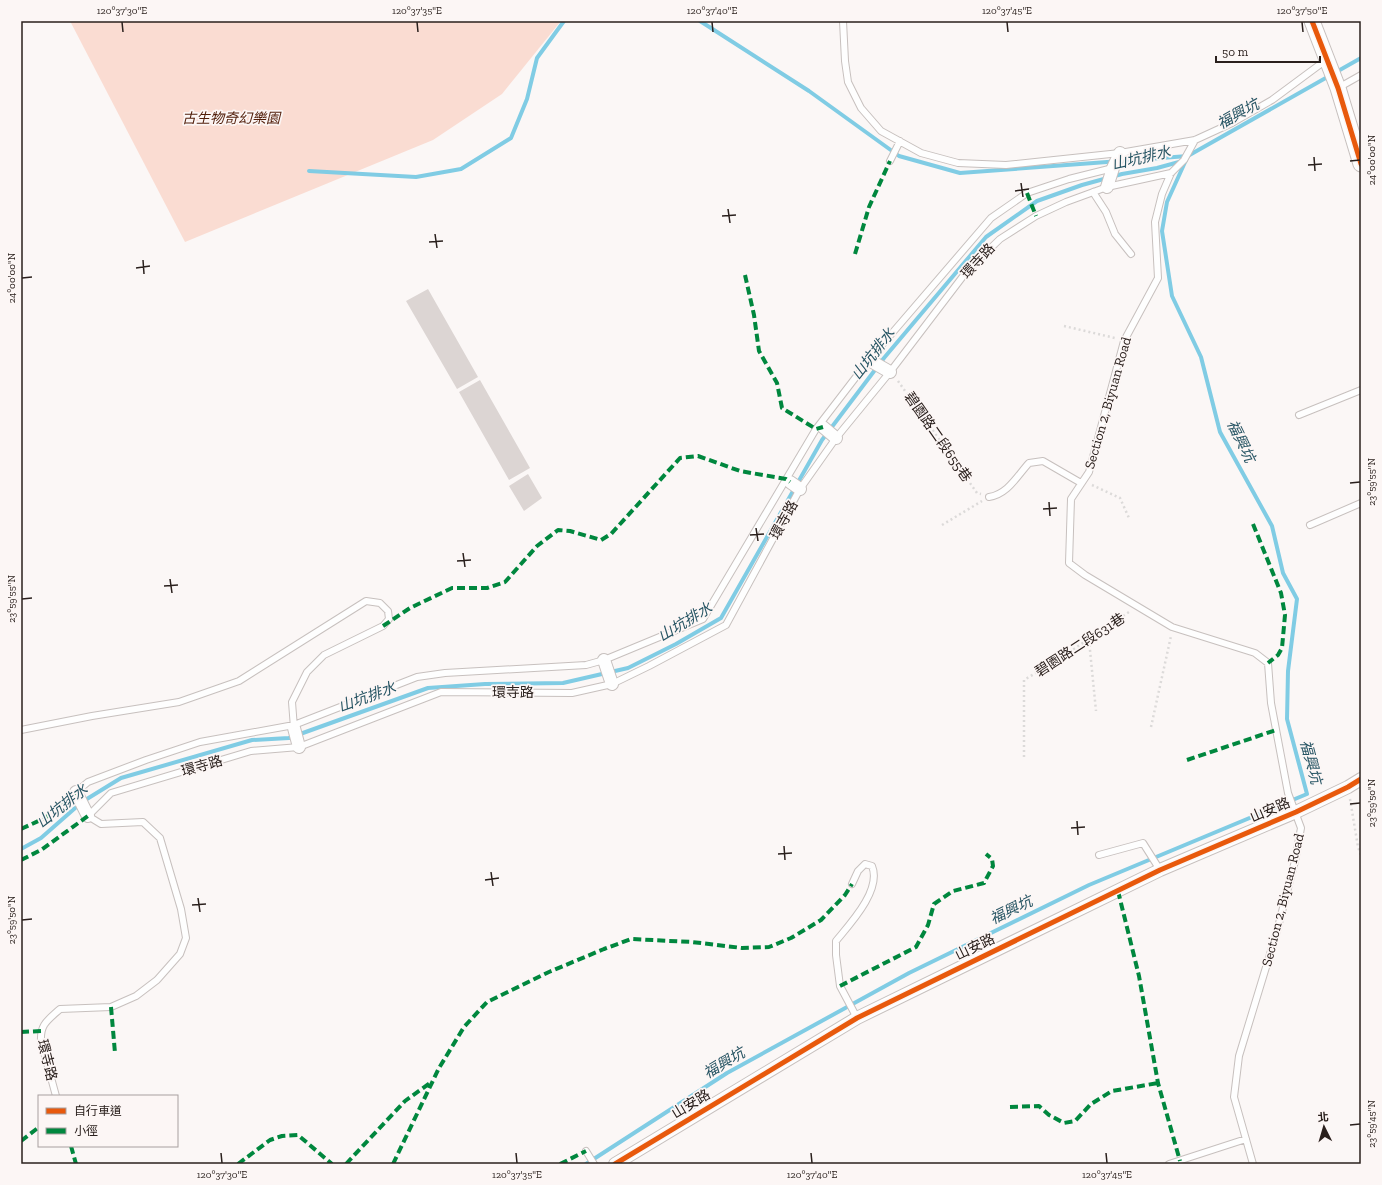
<svg xmlns="http://www.w3.org/2000/svg" width="1382" height="1185" viewBox="0 0 1382 1185" font-family="'Zilla Slab','Noto Sans TC',serif">
	<style>
		.green { fill: #fadcd2 }
		.lines { fill: none; stroke-linecap: round; stroke-linejoin: round }
		.stream { stroke: #80cce4; stroke-width: 4 }
		.building { fill: #dcd5d3 }
		.service-casing { stroke: #c7c0be; stroke-width: 8 }
		.minor-casing { stroke: #c7c0be; stroke-width: 14 }
		.tertiary-casing { stroke: #c7c0be; stroke-width: 17 }
		.path { stroke: #dcdad9; stroke-width: 2.5; stroke-dasharray: 2 3; stroke-linecap: butt }
		.service { stroke: #fefefe; stroke-width: 6 }
		.minor { stroke: #fefefe; stroke-width: 12 }
		.tertiary { stroke: #fefefe; stroke-width: 15 }
		.quiet { stroke: #00873e; stroke-width: 4; stroke-dasharray: 8 4; stroke-linecap: butt }
		.cycleway-casing { stroke: #fcf6f5; stroke-width: 8 }
		.cycleway { stroke: #e8590c; stroke-width: 5 }
		.ticks { fill: none; stroke: #2a201d; stroke-width: 1.5 }
		.labels { text-anchor: middle; dominant-baseline: central; stroke-width: 3.5; stroke-linejoin: round; paint-order: stroke }
		.park-label { font-size: 14px; font-style: italic; fill: #501c08; stroke: #fcf6f5 }
		.street-label { font-size: 14px; fill: #2a201d; stroke: #fcf6f5 }
		.water-label { font-size: 15px; font-style: italic; fill: #265463; stroke: #fcf6f5 }
		.neatline { fill: none; stroke: #2a201d; stroke-width: 1.5 }
		.ticks-label { font-size: 10px; text-anchor: middle; fill: #2a201d }
	</style>
	<rect width="100%" height="100%" fill="#fbf7f6"/>
	<path class="green" d="M70,21h491l-59,73 -69,46 -248,102z"/>
	<g class="lines">
		<path class="stream" d="M700,21l109,70 90,65 61,17 228,-17
			M1186,157l175,-99
			M309,171l107,6 45,-8 50,-31 16,-39 10,-41 27,-37
			M21,849l20,-11 41,-36 39,-24 131,-38 37,-2 139,-50 57,-4 78,-1 65,-15 48,-24 45,-26 101,-178 62,-82 102,-121 51,-36 45,-16 40,-11 35,-6 22,-6
			M586,1164l141,-91 182,-100 180,-88 218,-91 -20,-75 1,-48 9,-72 -14,-26 -11,-47 -52,-94 -19,-75 -29,-61 -10,-65 5,-29 19,-42"/>
	</g>
	<path class="building" d="M428,289l50,88 -21,12 -51,-88z
		M480,380l50,88 -21,12 -50,-88z
		M528,474l14,24 -18,13 -15,-25z"/>
	<g class="lines">
		<g class="service-casing">
			<path id="service" d="M843,21l2,40 3,21 13,26 20,23 40,22 37,10 48,2 114,-12 75,-13 37,-17 40,-23 54,-40
				M1338,88l23,-13
				M1195,140l-11,20 -13,13 -9,21 -7,28 3,56 -34,63 -35,131 -18,27 -2,64 16,12 87,52 83,26 13,10 3,40 17,90 13,35 -6,33 -18,70 -38,125 -5,41 19,67
				M890,161l10,-20
				M1093,192l13,20 9,22 16,20
				M1299,415l62,-25
				M989,497c19,-3 28,-21 40,-34l14,-2 38,22
				M1310,525l51,-22
				M21,730l71,-14 87,-14 60,-21 127,-80 14,2 8,8 1,8 -6,7 -59,29 -17,17 -15,30 2,26
				M76,792l12,-10 58,-22 54,-18 94,-17 123,-48 28,-4 141,-8 18,-5 99,-41 113,-190 53,-69 122,-142 36,-25 42,-14 44,-11
				M1099,855l44,-12 17,27
				M852,884l6,-13 7,-7 7,2c10,24 -22,58 -36,75v14l4,31 17,32
				M56,1096l-15,-55c-1,-17 7,-21 19,-32l51,-2 25,-11 21,-16 23,-26 6,-16 -5,-29 -21,-71 -17,-16 -42,2 -13,-8 23,-23 140,-42 48,-4 142,-55 131,1 40,-9 37,-18 77,-41 74,-136 36,-51 54,-66 77,-101 33,-32 36,-23 30,-14 41,-15 64,-14
				M586,1151l8,13
				M1169,1164l77,-25"/>
		</g>
		<g class="minor-casing">
			<path id="minor" d="M1107,187l6,-19 7,-15
				M869,360l21,12
				M823,427l13,11
				M790,482l10,7
				M604,660l8,24
				M294,728l5,19
				M76,792l12,24
				M615,1164l242,-146 303,-148 136,-58 52,-25 13,-8"/>
		</g>
		<g class="tertiary-casing">
			<path id="tertiary" d="M1312,21l26,67 23,76"/>
		</g>
		<path class="path" d="M1064,326l51,12
			M898,381l79,112 4,1
			M1092,485l28,13 9,20
			M942,525l40,-24
			M1089,640l7,71
			M1151,727l20,-91
			M1024,757v-77l32,-19 73,-49
			M1350,799l8,48 3,8"/>
		<use href="#service" class="service"/>
		<use href="#minor" class="minor"/>
		<use href="#tertiary" class="tertiary"/>
		<path class="quiet" d="M1027,193l9,23
			M855,254l14,-47 21,-46
			M745,275l9,40 5,36 18,32 5,25 34,21 7,-2
			M1253,524l28,69 4,22 -3,33 -4,7 -10,8
			M383,626l27,-18 42,-20h35l18,-6 32,-36 21,-16 12,1 31,9 10,-6 69,-76 18,-2 42,15 46,8 4,3
			M1187,760l89,-30
			M21,829l24,-11 31,-26
			M21,860l20,-10 47,-34
			M1118,891l21,85 19,107 22,78
			M840,986l76,-39 12,-22 6,-21 19,-13 31,-8 9,-17 -1,-7 -6,-5
			M111,1007l4,46
			M21,1032l20,-1
			M1010,1107l29,-1 10,9 15,8 11,-2 16,-17 21,-13 46,-8
			M21,1141l18,-14
			M71,1146l5,18
			M238,1164l32,-24 12,-4 16,-1 34,29
			M346,1164l59,-63 25,-18
			M393,1164l46,-96 25,-41 23,-25 62,-30 55,-23 27,-10 61,3 50,6 27,-1 22,-9 30,-18 24,-25 7,-11
			M560,1164l26,-13"/>
		<g class="cycleway-casing">
			<path id="cycleway" d="M1312,21l26,67 23,76
				M615,1164l242,-146 303,-148 136,-58 52,-25 13,-8"/>
		</g>
		<use href="#cycleway" class="cycleway"/>
	</g>
	<path class="ticks" d="M122,22l1,10M417,22l1,10M712,22l1,10M1007,22l1,10M1302,22l1,10M1314,157l1,14M1350,161l10,-1M1308,165l14,-1M1021,183l2,14M1015,191l14,-2M728,209l2,14M722,216l14,-1M435,234l2,14M429,242l14,-1M143,260l1,14M136,268l14,-2M22,278l10,-1M1350,483l10,-1M1049,502l1,14M1043,509l14,-1M756,528l2,13M750,535l14,-1M463,553l2,14M457,561l14,-1M170,579l2,14M164,586l14,-1M22,599l10,-1M1350,804l10,-1M1077,821l1,14M1071,828l14,-1M784,846l1,14M778,854l14,-1M491,872l2,14M485,880l14,-2M198,898l2,14M192,905l14,-1M22,920l10,-1M1350,1125l10,-1M221,1153l1,10M516,1153l1,10M811,1153l1,10M1106,1153l1,10"/>
	<g class="labels">
		<g class="park-label">
			<text x="231" y="118">古生物奇幻樂園</text>
		</g>
		<g class="street-label">
			<text transform="translate(978 261) rotate(-47)">環寺路</text>
			<text transform="translate(1108 403) rotate(-74)">Section 2, Biyuan Road</text>
			<text transform="translate(938 437) rotate(55)">碧園路二段655巷</text>
			<text transform="translate(784 520) rotate(-61)">環寺路</text>
			<text transform="translate(1080 645) rotate(-33)">碧園路二段631巷</text>
			<text x="513" y="692">環寺路</text>
			<text transform="translate(202 766) rotate(-16)">環寺路</text>
			<text transform="translate(1270 810) rotate(-23)">山安路</text>
			<text transform="translate(1283 900) rotate(-76)">Section 2, Biyuan Road</text>
			<text transform="translate(975 947) rotate(-26)">山安路</text>
			<text transform="translate(47 1060) rotate(76)">環寺路</text>
			<text transform="translate(691 1104) rotate(-31)">山安路</text>
		</g>
		<g class="water-label">
			<text transform="translate(1238 114) rotate(-29)">福興坑</text>
			<text transform="translate(1141 158) rotate(-13)">山坑排水</text>
			<text transform="translate(873 354) rotate(-52)">山坑排水</text>
			<text transform="translate(1241 441) rotate(64)">福興坑</text>
			<text transform="translate(685 622) rotate(-31)">山坑排水</text>
			<text transform="translate(367 697) rotate(-20)">山坑排水</text>
			<text transform="translate(1311 762) rotate(75)">福興坑</text>
			<text transform="translate(62 806) rotate(-38)">山坑排水</text>
			<text transform="translate(1011 910) rotate(-26)">福興坑</text>
			<text transform="translate(724 1063) rotate(-31)">福興坑</text>
		</g>
	</g>
	<rect width="1382" height="1185" fill="none" stroke="#fcf6f5" stroke-width="44"/>
	<rect x="38" y="1095" width="140" height="52" fill="#fcf6f5" stroke="#a8a09f"/>
	<rect x="46" y="1108" width="20" height="6" fill="#e8590c" stroke="#a8a09f"/>
	<text x="74" y="1115" font-size="12" fill="#2a201d">自行車道</text>
	<rect x="46" y="1128" width="20" height="6" fill="#00873e" stroke="#a8a09f"/>
	<text x="74" y="1135" font-size="12" fill="#2a201d">小徑</text>
	<g transform="translate(1324 1127) rotate(355)" stroke="#fcf6f5" stroke-width="3" paint-order="stroke">
	<path d="M0-3L7 15L0 10L-7 15Z" fill="#2a201d"/>
	<text y="-6" font-size="11" font-weight="bold" text-anchor="middle" fill="#2a201d">北</text>
	</g>
	<path d="M1216 56v6h104v-6" fill="none" stroke="#2a201d" stroke-width="2"/>
	<text x="1222" y="56" font-size="12" fill="#2a201d" stroke="#fcf6f5" stroke-width="3" paint-order="stroke">50 m</text>
	<rect x="22" y="22" width="1338" height="1141" class="neatline"/>
	<g class="ticks-label">
		<text x="122" y="14">120°37'30"E</text>
		<text x="417" y="14">120°37'35"E</text>
		<text x="712" y="14">120°37'40"E</text>
		<text x="1007" y="14">120°37'45"E</text>
		<text x="1302" y="14">120°37'50"E</text>
		<text transform="translate(1371 160) rotate(-90)" y="4">24°00'00"N</text>
		<text transform="translate(11 278) rotate(-90)" y="4">24°00'00"N</text>
		<text transform="translate(1371 482) rotate(-90)" y="4">23°59'55"N</text>
		<text transform="translate(11 599) rotate(-90)" y="4">23°59'55"N</text>
		<text transform="translate(1371 803) rotate(-90)" y="4">23°59'50"N</text>
		<text transform="translate(11 920) rotate(-90)" y="4">23°59'50"N</text>
		<text transform="translate(1371 1124) rotate(-90)" y="4">23°59'45"N</text>
		<text x="222" y="1178">120°37'30"E</text>
		<text x="517" y="1178">120°37'35"E</text>
		<text x="812" y="1178">120°37'40"E</text>
		<text x="1107" y="1178">120°37'45"E</text>
	</g>
</svg>
